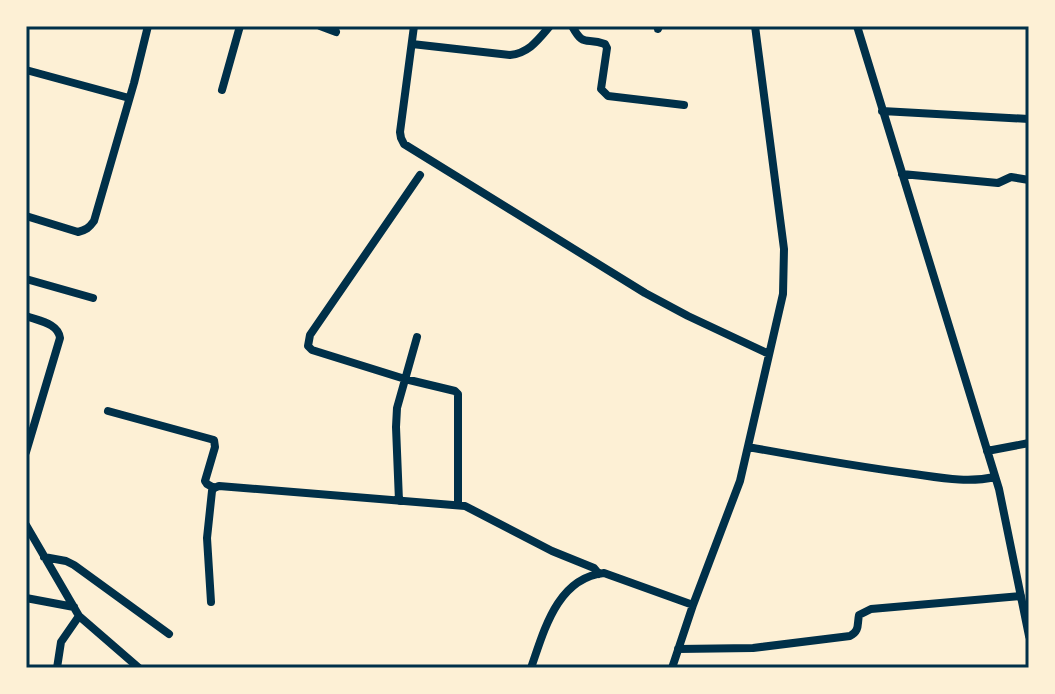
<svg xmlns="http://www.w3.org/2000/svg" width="1055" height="694" viewBox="0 0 1055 694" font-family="'Times New Roman',serif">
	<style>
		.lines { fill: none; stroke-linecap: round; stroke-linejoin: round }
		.minor { stroke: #003049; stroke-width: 8 }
		.neatline { fill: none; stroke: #003049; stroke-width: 3 }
	</style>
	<rect width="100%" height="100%" fill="#fdf0d5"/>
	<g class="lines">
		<path class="minor" d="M320,26l16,6
			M414,26l-14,106 1,6 3,6 241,149 43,23 81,38
			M572,26c12,22 13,11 33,18l2,4 -6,41 7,7 76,9
			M857,26l142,463 30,147
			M658,29l1,-3
			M412,44l98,11c19,-2 28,-15 40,-29
			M26,70l103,28
			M222,90l18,-64
			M882,111l147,8
			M902,174l96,9 13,-6 18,3
			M420,175l-110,160 -2,11 4,4 93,29 50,12 3,3v111
			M26,216l52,16c8,-2 11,-4 16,-11l40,-138 14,-57
			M26,279l67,19
			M26,316c13,5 32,7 34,22l-34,114
			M108,411l106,29 1,7 -10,34 2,3 7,4
			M748,447c55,10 111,20 166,27 28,4 54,9 81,3
			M987,451l42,-8
			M399,501l-3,-74 1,-19 20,-71
			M26,525l53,91 60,52
			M44,557l22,4 8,4 95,69
			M26,598l48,9
			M211,602l-4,-64 5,-47 2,-3 5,-2 246,20 87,45 42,17 5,6
			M678,649l75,-1 97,-12c10,-5 7,-12 9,-21l12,-6 150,-13
			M57,668l4,-26 18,-26
			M531,668c13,-37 26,-90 73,-95l89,32
			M672,668l21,-63 47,-124 43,-187 1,-45 -29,-223"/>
	</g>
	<rect width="1055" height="694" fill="none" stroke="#fdf0d5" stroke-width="56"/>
	<rect x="28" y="28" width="999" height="638" class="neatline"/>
</svg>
